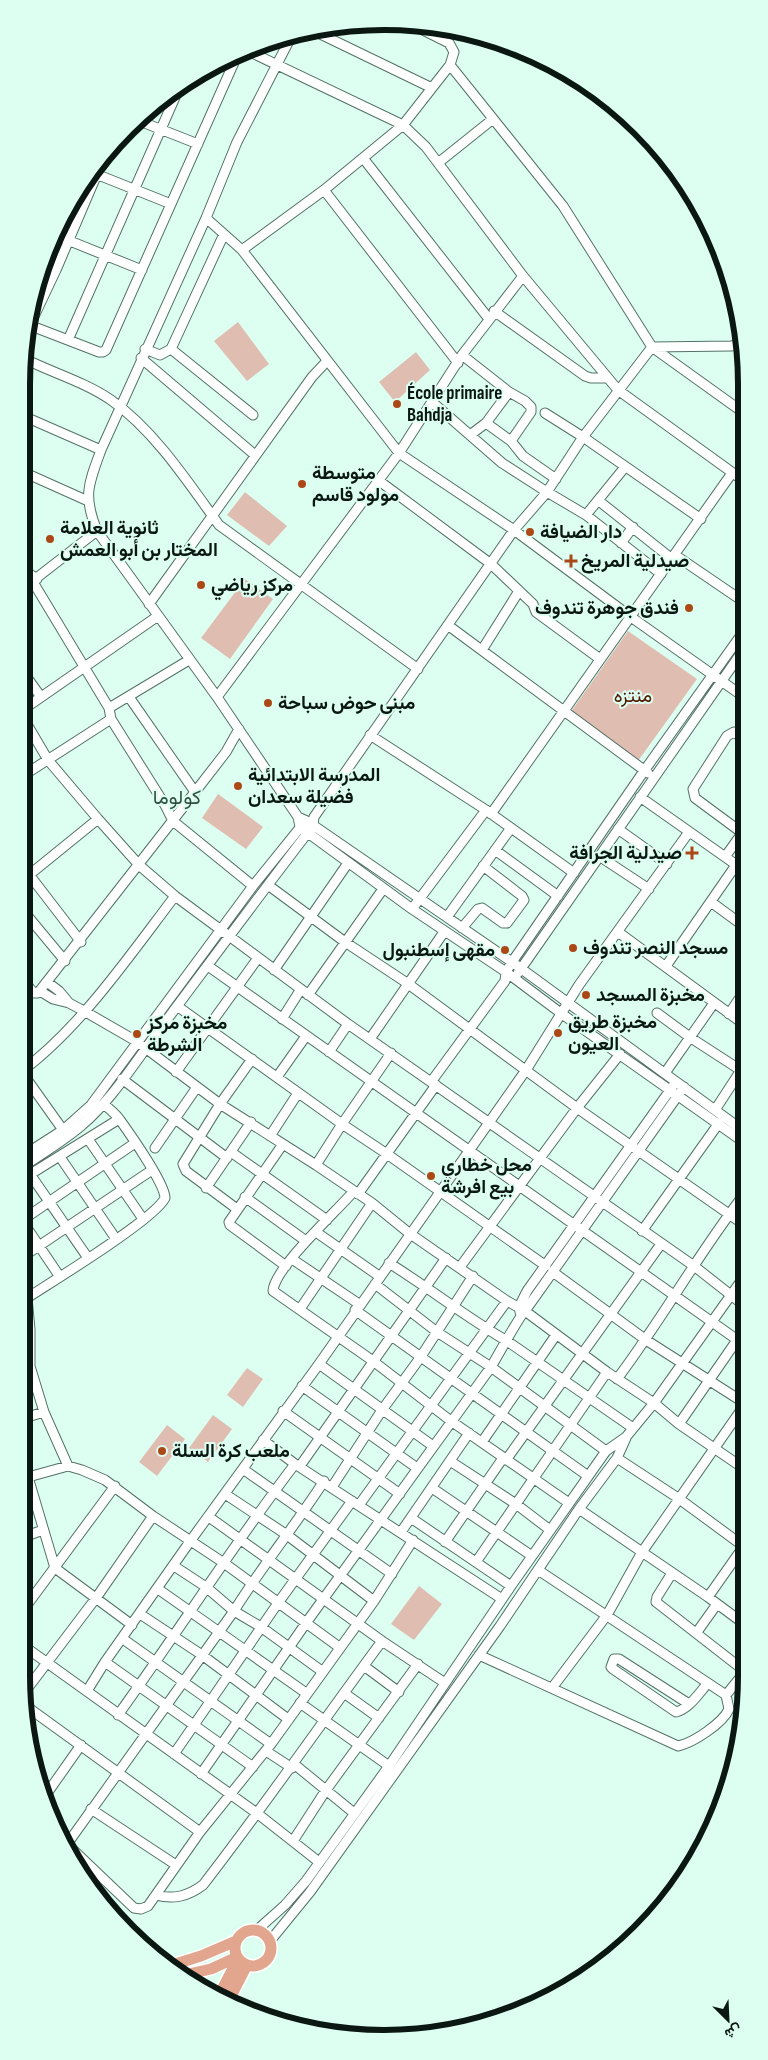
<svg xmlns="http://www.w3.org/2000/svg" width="768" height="2060" viewBox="0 0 768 2060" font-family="'Sofia Sans Condensed',Vazirmatn,sans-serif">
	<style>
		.green { fill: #dfbeb1 }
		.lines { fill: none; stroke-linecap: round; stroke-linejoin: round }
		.minor-casing { stroke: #547267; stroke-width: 11 }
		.major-casing { stroke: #fff; stroke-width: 14 }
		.minor { stroke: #fff; stroke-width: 9 }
		.major { stroke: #e1a68d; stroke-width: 11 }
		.poi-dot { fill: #ac4716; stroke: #ddfff2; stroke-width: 2 }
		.labels { text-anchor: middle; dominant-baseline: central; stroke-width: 4; stroke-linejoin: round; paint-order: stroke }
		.poi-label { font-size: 19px; font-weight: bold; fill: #0b1713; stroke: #ddfff2; text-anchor: start }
		.park-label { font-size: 19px; fill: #521900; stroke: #ddfff2 }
		.neighbourhood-label { font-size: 20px; fill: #335046; stroke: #ddfff2 }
		.rim { fill: none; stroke: #0b1713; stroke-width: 6 }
	</style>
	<rect width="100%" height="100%" fill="#ddfff2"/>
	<path class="green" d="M238,322l31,42 -22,17 -33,-40z
		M416,352l14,18 -35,32 -16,-20z
		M245,492l42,34 -18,20 -42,-31z
		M245,579l28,20 -43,60 -29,-21z
		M628,631l69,48 -59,82 -68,-48z
		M218,794l45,33 -17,22 -44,-31z
		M247,1368l16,11 -20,28 -16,-12z
		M213,1415l19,14 -24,33 -19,-14z
		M167,1425l18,14 -28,37 -18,-14z
		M419,1586l23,18 -28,36 -23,-16z"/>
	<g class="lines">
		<g class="minor-casing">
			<path id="minor" d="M407,22l42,21 5,9 -4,13
				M312,30l120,58
				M292,35l-55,107 -31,76 -105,232c-13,35 -18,46 -4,81l120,166 81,120 2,10 112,82 94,63 56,42 183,129
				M246,50l157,75 23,22 97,129 95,114 126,91
				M137,120l61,24
				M363,158l126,161
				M438,163l55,-44
				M91,172l80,32
				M324,190l134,173
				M206,218l36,32 157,203 115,77 117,87 113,80
				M55,235l87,35
				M242,250l82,-60 79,-65 47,-60 113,141 89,141 79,-1 13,-2
				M494,311l91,65 6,2h15
				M29,325l70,27h4l3,-2 130,-292
				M29,327l27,-57 50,-117
				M68,340l112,-254
				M145,349l15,6 11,-6 53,-115
				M171,349l82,66
				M462,355l47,37 16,9 6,6v5l-20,29
				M141,358l114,97
				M25,359c28,14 60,23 86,41 43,30 77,82 108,125l199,144
				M432,402l70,61 45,29 39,23 75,59
				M545,413l38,24 118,82
				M21,415l80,35
				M486,423l25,18 12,15 33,23
				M470,435l16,-12 23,-31
				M21,471l67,30
				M378,480l113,84 42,40 3,8 64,47
				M599,501l73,58
				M586,515l39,-48
				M621,543l12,-16
				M675,555l69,47
				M21,568l16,11
				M33,582l76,126
				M21,590l76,-59
				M149,604l163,-227 15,-16
				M449,626l199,147
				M482,650l37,-59
				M189,660l-80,48 2,11 54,86 8,16 80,65
				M21,669l20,28
				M129,697l66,95
				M217,697l182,-244 63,-98 61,-79
				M21,711l137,-95
				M21,714l27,46 50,59 41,46 36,31 173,128 346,242 52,41
				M370,735l116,75 88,63
				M745,739l-11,-7 -7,4 -34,53 2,9 50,37
				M21,777l90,-58
				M640,797l105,74
				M491,814l241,-341
				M298,817l9,4 205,141 233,170
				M618,829l49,35
				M495,850l63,46
				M599,856l50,33
				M725,857l20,-28
				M21,864l60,78
				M29,875l69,-56
				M268,885l77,57 62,41 170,125 169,118
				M711,902l34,25
				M21,908l44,53
				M412,909l74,-99
				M447,917l64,-89
				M462,928l16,-19 4,-1 21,15h4l17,-23 -2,-4 -39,-30
				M618,932l127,93
				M208,966l538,380
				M666,966l70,-101
				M274,970l74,-107
				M518,973l226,-324
				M21,978l13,15h4l157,-201 31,-40 13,-23
				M47,982l12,9 10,12
				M40,991l13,8 16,4 15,8 52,30 84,63 96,61 56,38 37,30 98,68 18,10 82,61 47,31 25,21 67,46
				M308,995l75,-106
				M21,999l9,-9
				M177,1006l165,118 45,30 159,112
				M657,1013l34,25 54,35
				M729,1014l16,-24
				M282,1019l19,-30
				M370,1039l74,-107
				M329,1052l19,-28
				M21,1071l42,59
				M22,1071c59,-44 108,-116 153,-175
				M176,1072l82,-114
				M665,1073l49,-70
				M277,1077l29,-41
				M122,1079l105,79
				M431,1082l74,-101 1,-9 6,-10 132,-191 100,-140
				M715,1110l30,-46
				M270,1136l28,-43
				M88,1139l55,80
				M283,1144l-54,78 1,3 56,41
				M155,1148l42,-61
				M231,1152l96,68
				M21,1157l42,-27 28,-25 162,-219 50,-62
				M60,1157l56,82
				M316,1165l26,-41 49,-71
				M21,1168c20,-14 41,-26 60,-42 31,-26 54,-64 79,-97 51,-68 101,-136 153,-203l1,-9 200,-287 33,-38 36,-55 69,-90 92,66
				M30,1174l58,84
				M21,1180l98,-61
				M206,1188l45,-66
				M354,1191c-17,20 -80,77 -81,100l100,70 78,60 118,82
				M358,1194l78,-109
				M245,1197l61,44
				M237,1209l-51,-38 -3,-7 37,-60 32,-45
				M21,1219l39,58
				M21,1221l114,-78
				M642,1231l77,-108
				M316,1232l63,44
				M21,1258l131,-88
				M292,1259l67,45
				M389,1263c40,25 77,54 118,78l126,87
				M460,1267l117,-159 43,-54
				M553,1272l93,68 100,64
				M375,1284l62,48 54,35 115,84
				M21,1288l6,10c26,-17 128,-79 138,-100 0,-14 -35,-64 -45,-78 -4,-6 -11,-11 -16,-16
				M27,1298l3,31v37l14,46 24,54
				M300,1309l72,-106
				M355,1310l233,166
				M520,1312l-1,-5 8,-16 146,-205
				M319,1364l114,82
				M617,1379c46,-61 82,-127 129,-187
				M302,1386l115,82
				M283,1411l117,83
				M21,1419l23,-7
				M679,1424l67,-97
				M263,1440l32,24 207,135
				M482,1442l74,-107
				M617,1458l61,40 68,50
				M506,1460l155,-216
				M450,1461l66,43 34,26
				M300,1466l146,-208
				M243,1469l149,105
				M28,1477l27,91 77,57
				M21,1479l47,-13 14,4 23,10 48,36 71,47 115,84
				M332,1487l50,-77 38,-52 53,-82
				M432,1488l100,68
				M225,1494l62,41 87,66
				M359,1505l148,-204
				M579,1509l129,88 39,29
				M209,1517l173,124 63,42
				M411,1518l100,68
				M401,1532l68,-99
				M21,1538l22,-8
				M445,1542l58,-84
				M476,1562l131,-190
				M174,1566l32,21 28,24 27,16 62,45
				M538,1570l188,125 17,-21 -1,-5 -86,-67 1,-5 15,-24
				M158,1589l148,104
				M708,1597l38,-54
				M21,1613l94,-127
				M140,1614l62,41 86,64
				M697,1632l20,-28
				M123,1639l148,105
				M21,1644l237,170 61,48
				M479,1655l199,91c15,-3 45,-23 51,-37l-3,-14
				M105,1662l148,105
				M364,1666l35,26
				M552,1688l55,-73 35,-63 104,-149
				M87,1691l18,-29 86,-122 128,-176 207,-294 53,-85 110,-153
				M24,1693l72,-95 57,-82
				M344,1693l35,25
				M300,1703l89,63
				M689,1704l-70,-45h-5l-3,8 2,2 63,43c13,-3 23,-19 32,-29
				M26,1706l174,126
				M118,1715c60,-83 115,-170 177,-251
				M266,1751l26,17
				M174,1754l104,-151 74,-102
				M294,1764l60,49
				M201,1774l105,-151 185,-256c6,-10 29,-52 34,-56l159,-224
				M43,1799l38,-54
				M91,1809l85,56
				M293,1841l33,-51 92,-126
				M67,1844l67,64 7,1 7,-3 52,-74 71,-88 103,-143 39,-61
				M65,1847l169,-236c28,-45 61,-85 90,-130
				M156,1895c18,5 32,1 47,-10 62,-80 119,-163 179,-244
				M257,1930l28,-25 21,-24 83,-115 122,-180 95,-135 20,-14 28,-34 92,-129
				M270,1941l40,-49 190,-266 79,-117 38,-51 9,-20"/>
		</g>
		<g class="major-casing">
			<path id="major" d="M235 1948a18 18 0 1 1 36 0a18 18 0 1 1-36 0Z
				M172,1965l29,-9 35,-15
				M184,1975l27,-6 26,-12
				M218,1997l20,-38
				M228,2002l19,-37"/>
		</g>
		<use href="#minor" class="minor"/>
		<use href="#major" class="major"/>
	</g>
	<g class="poi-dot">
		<circle cx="397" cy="404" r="5"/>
		<circle cx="302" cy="484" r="5"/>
		<circle cx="530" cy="532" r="5"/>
		<circle cx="50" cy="539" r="5"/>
		<path d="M568.5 553.5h5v5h5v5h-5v5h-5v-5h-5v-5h5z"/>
		<circle cx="201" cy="585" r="5"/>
		<circle cx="689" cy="608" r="5"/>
		<circle cx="268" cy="703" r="5"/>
		<circle cx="238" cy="786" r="5"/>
		<path d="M689.5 845.5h5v5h5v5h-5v5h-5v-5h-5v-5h5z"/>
		<circle cx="573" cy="948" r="5"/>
		<circle cx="505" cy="950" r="5"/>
		<circle cx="586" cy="995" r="5"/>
		<circle cx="558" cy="1033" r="5"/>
		<circle cx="137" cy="1034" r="5"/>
		<circle cx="431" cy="1176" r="5"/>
		<circle cx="162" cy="1451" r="5"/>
	</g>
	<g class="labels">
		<g class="poi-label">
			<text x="407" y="393">École primaire<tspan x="407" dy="22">Bahdja</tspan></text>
			<text x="312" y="473">متوسطة<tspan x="312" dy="22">مولود قاسم</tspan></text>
			<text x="60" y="528">ثانوية العلامة<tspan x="60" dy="22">المختار بن أبو العمش</tspan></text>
			<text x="540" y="532">دار الضيافة</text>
			<text x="581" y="561">صيدلية المريخ</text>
			<text x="211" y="585">مركز رياضي</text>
			<text x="679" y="608" text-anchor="end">فندق جوهرة تندوف</text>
			<text x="278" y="703">مبنى حوض سباحة</text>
			<text x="248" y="775">المدرسة الابتدائية<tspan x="248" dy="22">فضيلة سعدان</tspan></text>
			<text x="682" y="853" text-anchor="end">صيدلية الجرافة</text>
			<text x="583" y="948">مسجد النصر تندوف</text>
			<text x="495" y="950" text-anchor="end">مقهى إسطنبول</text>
			<text x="596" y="995">مخبزة المسجد</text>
			<text x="568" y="1022">مخبزة طريق<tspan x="568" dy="22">العيون</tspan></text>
			<text x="147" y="1023">مخبزة مركز<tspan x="147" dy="22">الشرطة</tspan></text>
			<text x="441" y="1165">محل خطاري<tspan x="441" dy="22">بيع افرشة</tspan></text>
			<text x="172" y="1451">ملعب كرة السلة</text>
		</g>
		<g class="park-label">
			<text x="633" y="696">منتزه</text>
		</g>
		<g class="neighbourhood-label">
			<text x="177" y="798">كولوما</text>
		</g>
	</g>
	<path d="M0 0H768V2060H0ZM384 30H384A354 354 0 0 1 738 384V1676A354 354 0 0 1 384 2030H384A354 354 0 0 1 30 1676V384A354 354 0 0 1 384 30Z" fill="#ddfff2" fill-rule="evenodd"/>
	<path class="rim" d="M384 30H384A354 354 0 0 1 738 384V1676A354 354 0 0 1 384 2030H384A354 354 0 0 1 30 1676V384A354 354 0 0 1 384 30Z"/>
	<g transform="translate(728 2020) rotate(156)" stroke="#ddfff2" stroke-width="4" paint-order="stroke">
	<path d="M0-4L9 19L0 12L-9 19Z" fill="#0b1713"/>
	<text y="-8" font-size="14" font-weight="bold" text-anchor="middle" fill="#0b1713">ش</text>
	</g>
</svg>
